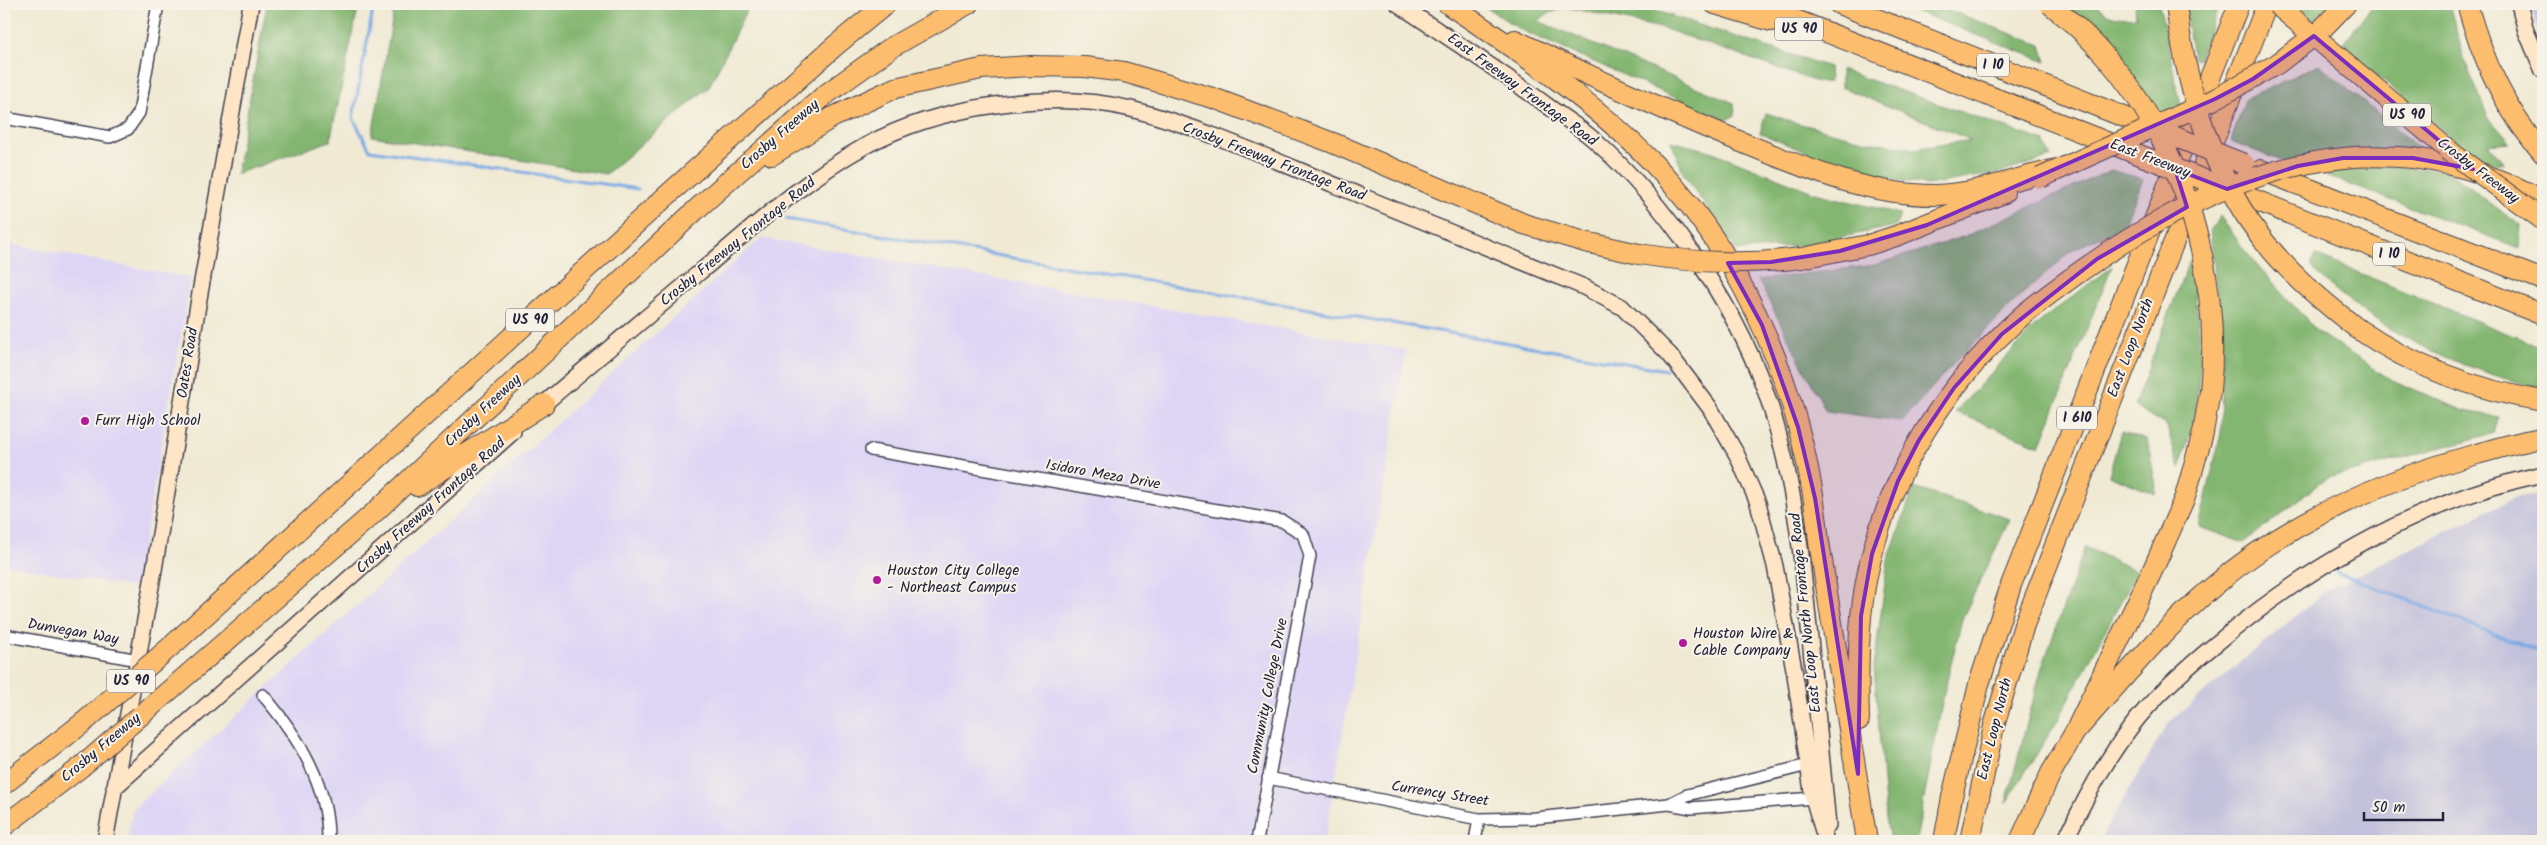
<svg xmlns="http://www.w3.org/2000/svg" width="2547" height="845" viewBox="0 0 2547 845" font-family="Kalam,sans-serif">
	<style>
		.built { fill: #ded5f5 }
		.industrial { fill: #c3c1db }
		.forest { fill: #83b671; stroke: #526c56 }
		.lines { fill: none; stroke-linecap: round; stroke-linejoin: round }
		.stream { stroke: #7aa9e4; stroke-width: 3 }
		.street-casing { stroke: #414052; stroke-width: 14 }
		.secondary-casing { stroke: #414052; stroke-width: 18 }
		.highway-casing { stroke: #414052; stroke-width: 22 }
		.street { stroke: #fff; stroke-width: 11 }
		.secondary { stroke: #fee5c5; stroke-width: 15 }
		.highway { stroke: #fcbd6e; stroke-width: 20 }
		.highway-bridge-casing { stroke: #414052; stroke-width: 22; stroke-linecap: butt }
		.highway-bridge { stroke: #fcbd6e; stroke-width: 20 }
		.marked { fill: #7b2cbf; fill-opacity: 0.2; stroke: #7b2cbf; stroke-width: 4; stroke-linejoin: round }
		.poi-dot { fill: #b5179e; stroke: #f7f3e8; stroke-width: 2 }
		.labels { text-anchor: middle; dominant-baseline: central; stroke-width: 4; stroke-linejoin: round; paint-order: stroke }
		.shield { fill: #f7f3e8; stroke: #62616f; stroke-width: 1 }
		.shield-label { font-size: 14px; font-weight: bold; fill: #22223b }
		.street-label { font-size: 15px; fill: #22223b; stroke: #f7f3e8 }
		.poi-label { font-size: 15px; fill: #22223b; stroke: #f7f3e8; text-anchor: start }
	</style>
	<rect width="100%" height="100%" fill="#f7f3e8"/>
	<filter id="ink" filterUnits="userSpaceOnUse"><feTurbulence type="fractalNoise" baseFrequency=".02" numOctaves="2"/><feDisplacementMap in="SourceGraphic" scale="10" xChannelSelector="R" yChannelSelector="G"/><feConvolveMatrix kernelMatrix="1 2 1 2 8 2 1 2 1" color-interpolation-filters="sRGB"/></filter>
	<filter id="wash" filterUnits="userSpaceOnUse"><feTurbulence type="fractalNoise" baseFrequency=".0096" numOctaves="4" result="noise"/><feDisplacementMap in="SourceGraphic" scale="20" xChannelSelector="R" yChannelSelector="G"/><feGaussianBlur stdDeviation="1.12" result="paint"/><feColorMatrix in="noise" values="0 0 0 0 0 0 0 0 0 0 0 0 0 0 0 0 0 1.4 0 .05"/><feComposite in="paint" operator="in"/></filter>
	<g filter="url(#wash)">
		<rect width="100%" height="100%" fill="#f0ead4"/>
		<path class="built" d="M761,238l645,112 -81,491h-1198l6,-32z
			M4,243l187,35 -55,310 -132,-24z"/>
		<path class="industrial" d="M2530,4h13v41z
			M2543,494v347h-444l69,-118 159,-133 189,-93z"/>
		<path class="forest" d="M267,4h92l-29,137 -94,33z
			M395,4h355l-41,83 -103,87 -234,-38z
			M1481,4h154l194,63 1,15h-13l-152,-53 -99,-22 -19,7 -9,7 196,82 1,12 -9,5 -205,-90z
			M1897,4h36l108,41 5,17z
			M2060,4h35c12,13 24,15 41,13l-1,-13h24l22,102 -19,9 -9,-2z
			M2183,4h37l-22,56 -4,-1z
			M2294,4h36l-18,18z
			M2374,4h75l15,55 24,58 22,25 -22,2 16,20 -23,-2 -140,-116z
			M2319,64l107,90 -138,10 -57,-23 14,-41z
			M1841,70l203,71 7,16 -48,15 -76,13 -71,-12 -96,-40 6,-20 27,9 74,19 47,8 57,-9 -130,-53z
			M1671,141l42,11 102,41 85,21 -4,12 -93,19 -66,6 -53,-76z
			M2371,165l77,6 73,55 -2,22 -192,-72 5,-5z
			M2111,170l32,9 -19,47 -50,23 -54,47 -64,65 -54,60 -76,-10 -68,-131 117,-15 91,-29z
			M2220,216l25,35 72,81 73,47 74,32 35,6 -5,16 -169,46 -81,64 -45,-16 22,-94 2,-85 -13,-118z
			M2315,255l228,93v40c-68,-14 -141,-46 -196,-89 -13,-9 -25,-22 -37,-33z
			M2189,261c10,49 15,99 6,149 -3,20 -10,40 -16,59l-12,-43 -33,-20z
			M2112,266l-72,180 -85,-34 81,-87z
			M2121,432l26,8 9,45 -1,9 -46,-19z
			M1914,488l96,31 -48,100 -18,74 -28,148h-26l-4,-23 -12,-151 14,-107z
			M2085,547l52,24 -79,149 -52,83 35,-133z"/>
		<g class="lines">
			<path class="stream" d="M374,4l-21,114 17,32 268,39
				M786,219l880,151
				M2336,572l207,81"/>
		</g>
	</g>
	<g filter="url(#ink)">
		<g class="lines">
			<g class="street-casing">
				<path id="street" d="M4,118l106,19 18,-8 11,-16 19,-109
					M871,450l411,71 21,13 7,22 -53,285
					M4,635l134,25
					M263,695c35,41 66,90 65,146
					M1268,778l211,41 57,-1 133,-14 22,4 122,-10
					M1669,804l18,-9 121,-30
					M1475,841l4,-22"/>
			</g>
			<g class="secondary-casing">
				<path id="secondary" d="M1398,4c50,33 99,65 147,100 16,12 33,22 48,35 71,62 140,162 172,251 28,79 37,164 45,248 6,62 12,124 18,187
					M2519,4l7,27 17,40
					M537,410c54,-47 109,-92 163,-138 53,-45 104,-92 165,-126 73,-40 185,-57 266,-37 73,19 142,51 211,79 81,33 162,66 242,99l38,20 48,48 40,53 27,47 21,48 17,63 20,109 18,123 13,43
					M114,788l399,-356
					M105,841l49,-271 46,-277 51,-289
					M2065,841c18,-39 39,-79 66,-114 24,-32 55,-59 86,-84 95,-79 205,-143 326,-169"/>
			</g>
			<g class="highway-casing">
				<path id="highway" d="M1448,4c70,47 144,96 203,157 98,100 155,242 168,381l48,299
					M1715,4l56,17
					M1755,4l382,150
					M1839,4l308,122
					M2467,4c15,54 38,107 76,149
					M2319,32l27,-28
					M1515,40c76,37 153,72 231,104 61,25 122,51 189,51 42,-1 81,-17 122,-26
					M772,155l61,-38 62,-29 86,-19 50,-3 54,1 39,5 92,27 117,44 191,81 61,18 54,12
					M2413,158c52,7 83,19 130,42
					M2261,170l282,110
					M2235,192l308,123
					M1802,258l66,-13 28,-9 108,-43
					M2358,329c57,39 118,61 185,72
					M417,486l127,-82
					M177,641l496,-451 163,-145 50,-41
					M140,716l235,-204 324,-305 126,-112 67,-48 76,-43
					M1859,720c-1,-35 -1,-69 2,-103 11,-117 76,-227 163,-303
					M2075,732c45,-50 88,-103 139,-146 74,-64 169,-106 263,-132 21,-6 44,-13 66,-16
					M4,784l80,-62
					M4,826l77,-59
					M1944,841l8,-44 27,-113 32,-99 228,-581
					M1970,841l24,-115 30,-101 243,-621
					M2020,841l31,-68 24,-41 80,-167 30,-68 18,-64 7,-42"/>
			</g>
			<use href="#street" class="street"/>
			<use href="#secondary" class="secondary"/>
			<use href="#highway" class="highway"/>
			<g class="highway-bridge-casing">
				<path id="highway-bridge" d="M2050,4c20,16 39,33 55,52 78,89 117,219 105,335
					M2176,4c8,74 32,156 74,218 29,43 68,76 108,107
					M2276,4l176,149 91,67
					M2148,126l96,38
					M2137,154l96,37
					M2040,178l175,-79 62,-35 42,-32
					M1639,254c57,9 106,11 163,4
					M2024,314c90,-72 203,-145 320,-156 23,-3 46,-2 69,0
					M84,722l93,-81
					M81,767l59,-51"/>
			</g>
			<use href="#highway-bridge" class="highway-bridge"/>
		</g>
	</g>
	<path class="marked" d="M2314,36l159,133 -60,-11h-70l-45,8 -71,23 -52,-20 12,38 -90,52 -95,75 -48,54 -35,52 -21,41 -26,73 -11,62 -3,158 -43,-276 -17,-71 -36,-102 -34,-62 43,-1 69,-11 87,-26 288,-126 38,-20z"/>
	<g class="poi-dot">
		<circle cx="85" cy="421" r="5"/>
		<circle cx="877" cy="580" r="5"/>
		<circle cx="1683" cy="643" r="5"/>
	</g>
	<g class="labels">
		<g class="shield">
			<rect x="1775" y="17.5" width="48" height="23" rx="4"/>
			<rect x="1977" y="53.5" width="32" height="23" rx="4"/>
			<rect x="2383" y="103.5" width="48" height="23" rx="4"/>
			<rect x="2373" y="242.5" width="32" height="23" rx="4"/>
			<rect x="506" y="308.5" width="48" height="23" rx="4"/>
			<rect x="2057" y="406.5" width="40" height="23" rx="4"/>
			<rect x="107" y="669.5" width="48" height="23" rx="4"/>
		</g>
		<g class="shield-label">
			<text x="1799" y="29">US 90</text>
			<text x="1993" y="65">I 10</text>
			<text x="2407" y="115">US 90</text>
			<text x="2389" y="254">I 10</text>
			<text x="530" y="320">US 90</text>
			<text x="2077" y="418">I 610</text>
			<text x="131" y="681">US 90</text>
		</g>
		<g class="street-label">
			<text transform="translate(1522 90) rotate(36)">East Freeway Frontage Road</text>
			<text transform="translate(780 135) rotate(-41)">Crosby Freeway</text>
			<text transform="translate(2150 159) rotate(21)">East Freeway</text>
			<text transform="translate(1274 162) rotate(21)">Crosby Freeway Frontage Road</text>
			<text transform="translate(2478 171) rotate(37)">Crosby Freeway</text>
			<text transform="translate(738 242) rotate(-39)">Crosby Freeway Frontage Road</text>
			<text transform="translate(2131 348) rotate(-69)">East Loop North</text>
			<text transform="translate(188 363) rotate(-81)">Oates Road</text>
			<text transform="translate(483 411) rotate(-43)">Crosby Freeway</text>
			<text transform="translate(1103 475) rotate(10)">Isidoro Meza Drive</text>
			<text transform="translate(431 506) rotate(-42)">Crosby Freeway Frontage Road</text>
			<text transform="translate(1806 613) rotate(-96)">East Loop North Frontage Road</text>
			<text transform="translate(73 632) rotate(10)">Dunvegan Way</text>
			<text transform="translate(1268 696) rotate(-79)">Community College Drive</text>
			<text transform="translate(1995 729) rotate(-76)">East Loop North</text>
			<text transform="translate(101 748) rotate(-40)">Crosby Freeway</text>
			<text transform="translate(1440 794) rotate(9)">Currency Street</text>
		</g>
		<g class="poi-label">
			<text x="95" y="421">Furr High School</text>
			<text x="887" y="571">Houston City College<tspan x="887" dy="17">- Northeast Campus</tspan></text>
			<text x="1693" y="634">Houston Wire &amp;<tspan x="1693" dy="17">Cable Company</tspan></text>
		</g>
	</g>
	<rect width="2547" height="845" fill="none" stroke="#f7f3e8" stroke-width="20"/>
	<path d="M2364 812v8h79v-8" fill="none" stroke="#22223b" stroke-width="2.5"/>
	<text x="2372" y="812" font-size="15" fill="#22223b" stroke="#f7f3e8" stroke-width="4" paint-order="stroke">50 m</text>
</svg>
